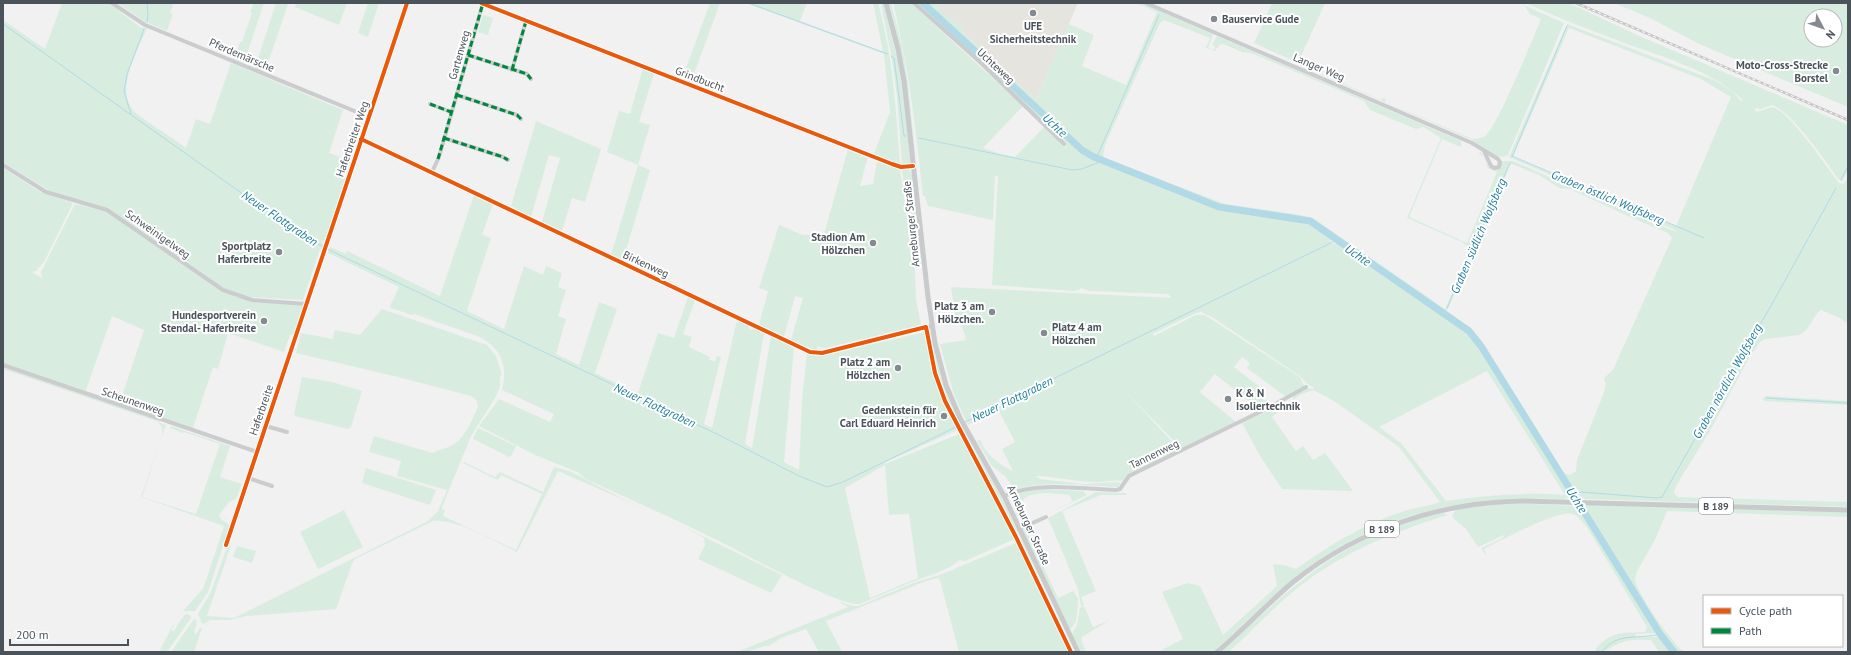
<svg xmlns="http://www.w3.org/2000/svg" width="1851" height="655" viewBox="0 0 1851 655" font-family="'PT Sans',sans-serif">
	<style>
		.commercial { fill: #e5e4df }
		.green { fill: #d8ede0; fill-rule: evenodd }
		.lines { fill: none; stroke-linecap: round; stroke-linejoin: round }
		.stream { stroke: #b2dae6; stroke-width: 1 }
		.river { stroke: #b2dae6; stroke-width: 7 }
		.minor { stroke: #cbccce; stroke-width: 4 }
		.major { stroke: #c8cacc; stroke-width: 5 }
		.rail-casing { stroke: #c6c6c8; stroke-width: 2.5 }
		.rail { stroke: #fff; stroke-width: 1; stroke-dasharray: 3; stroke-linecap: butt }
		.quiet { stroke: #00873e; stroke-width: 3; stroke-dasharray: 6 3; stroke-linecap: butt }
		.cycleway-casing { stroke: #fff; stroke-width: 6 }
		.cycleway { stroke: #e8590c; stroke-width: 4 }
		.poi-dot { fill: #848a8f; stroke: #fff; stroke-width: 1.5 }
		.labels { text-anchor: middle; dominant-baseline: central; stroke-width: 4; stroke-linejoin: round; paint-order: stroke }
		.shield { fill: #fff; stroke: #80868c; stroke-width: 1 }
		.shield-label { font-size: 10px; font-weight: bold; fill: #4a525a }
		.poi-label { font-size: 11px; font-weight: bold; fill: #4a525a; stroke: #fff; text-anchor: end }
		.street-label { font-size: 11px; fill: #4a525a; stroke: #fff }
		.water-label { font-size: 12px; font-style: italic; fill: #1f7d99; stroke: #fff }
	</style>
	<rect width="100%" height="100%" fill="#f1f1f1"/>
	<path class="commercial" d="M941,3h137l-42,97 -98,-91z"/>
	<path class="green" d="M62,3h47l31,24 7,1c-9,23 -35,66 -10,86 16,12 33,22 49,34l10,-29 14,5 21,-61 112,47 -14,43 20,7 3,-8 3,2 -29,86 -3,1 -1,2 2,1 -1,5h-3l-17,51 -54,-3 -28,-9 -112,-78 -58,-18 -48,-30v-142l42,29z
		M118,3h56l-4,10 3,1 -6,17 -22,-9z
		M254,3h10l-20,60 -10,-4 6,-17h2l10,-29 -2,-1z
		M276,3l12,1 -23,68 -10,-4z
		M296,3h51l-8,22 -44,-18z
		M368,3h11l-11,34 -10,-4z
		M710,3h10l-29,79 -9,-3z
		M746,3h61l-7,18 83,31 -10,-49h5c15,53 18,107 22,162l-26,-11 16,-42 -6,-58z
		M881,3h3l16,67 11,92 -2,2 -7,1 -5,-69 -6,-42z
		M889,3h2l11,42 6,38 7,70h-1l-13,-101z
		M893,3h18l112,103 -40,42 18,6 14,3 29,-30 20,20h3l-151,-144h25l-3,6 26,20 -1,3 73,68 33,-76 25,11 -12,31 44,19 31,-73 -21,-9h6l71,31 -5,14 6,2 1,-4 -3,-1 5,-9 244,105v6l-19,-8 -33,78 58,26 30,-71 -9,-4 -5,-12 -4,-2 1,-2c6,5 5,14 13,17l10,-8h10l113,50 53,22 -6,-4 -164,-72 58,-133 147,56 19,12 8,9 2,-1c-35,-32 -85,-44 -129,-61 -30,-11 -60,-23 -88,-36h43l68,32 211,90v46l-6,10 -4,-2c-12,-18 -47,-68 -66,-74l-11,4 -6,-1v3c8,2 13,-6 20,-3 16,6 52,59 64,75l4,1 5,-6v146l-8,-6 -19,-8c-10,7 -9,19 -22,25l-34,4 -5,3 -10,14 -39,73 -35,57 -2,7 4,4 170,5v5l-262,-8 -8,-2 3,-4 -1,-2 -6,2 -5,-7 -92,-149 -7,-8 -160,-109 -88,-14 -43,-16v2l48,19 77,10 29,18 -3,2 2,3 6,-1 7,5 120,84 13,12 89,145v3l3,5 -7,2c-96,-3 -177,12 -257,70 -33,25 -62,56 -93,83h-55l25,-13 -21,-47 25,-9 13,3 23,49 54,-49 -4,-22 11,1 12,4c33,-24 68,-45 108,-58 11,-3 24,-5 36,-9l-41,-55 -68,-48 -18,-9 -13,5 -7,5v-4l13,-8 7,1 1,-1 -8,-5 -6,-7 -88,-59 -11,-5 -5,1 -44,21 2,2 42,-21h9l95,62 4,9 -18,11 -39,-29 3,-5 -8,-6 -8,10 27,21 -4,6 13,10 -12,6 -3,-2 1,-1 -41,-33 -15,18 36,30 -54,27 -60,-61 55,59 1,3 -2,2 -49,24 -5,5c-6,-2 -20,2 -28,1 -20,0 -39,-6 -59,-6l5,3 43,5 34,-2 4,1 -3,4c-32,-1 -73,-7 -104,3l-8,-13 -14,-11 -15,-25 3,-2c4,14 21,27 33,32l-11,-22 13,-7 -17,-33 -30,16 -14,-30 -14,-51 26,-4c-1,-8 -4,-10 -6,-18l-4,-1 -5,-34 221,11 -4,-4 -79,-3 -8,-3 -2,2 -6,1 -81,-6 6,-109h-3l-2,44 -65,-14 -3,-10h-2c-7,-65 -14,-129 -30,-193zM1164,20l46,18 -4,10 9,3 4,-6 4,-1 19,8 9,1 113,48 6,9 46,19 7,-2 18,11 -34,80 55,24 9,8 -26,59 -132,-91 -18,-4 -70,-10 -120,-46 -2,-3 2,-10 55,-122zM1569,28l132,51 30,18 -55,129 -163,-69zM1512,164l27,11 20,13 11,1 60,28 38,16 4,5 -59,132 -9,8 2,6 -3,11 -26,65 -1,11 -6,4 -6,-2 -87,-137 -6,-7 -24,-18 63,-146zM1487,371l78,124c-40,-3 -79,0 -119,6l-45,-58 -22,-16z
		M1272,3h53l-27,60 -44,-20z
		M1519,3l45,20 -56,132c-13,7 -27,-11 -38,-16l-148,-64v-1l59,26 2,-2 3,1 -1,3 88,37c4,0 9,-1 12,-3 12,-8 48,-98 56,-117l-11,-5 -5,-8z
		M1614,3h234v104l-149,-63 -49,-26zM1811,16h24v24h-24z
		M483,15l10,3 -5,17 -10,-3z
		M643,68l11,5 -15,49 11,3 -12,40 12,5 -27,90 -12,-5 27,-90 -31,-13 12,-41 11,3z
		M536,121l65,28 -16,53 -13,-4 -10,33 -20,-9 18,-64 -11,-3 -18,62 -20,-11z
		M848,149l13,5v3l7,-1 -8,30 13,-2 4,-24 23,9 15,104 1,27 5,25 -95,23 -8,-1 -2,4 -25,-11 12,-42 -8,-2 -11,41 -25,-12 9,-34 -9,-3 20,-63 24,10 21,-1z
		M3,168l36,23 34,12 -29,59 -8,9 -4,1 10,6 -1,-6 34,-68 33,8 110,77 19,8 65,8 1,4 -8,25 -5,1 -6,17 -56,-19 -10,36 -5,-2 -20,61 4,1 -1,1 -64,-22 -1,-4 -2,3 -39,-13v-2l30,10 24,-72 -32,-14 -26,74 2,2 -85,-29z
		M902,169h6l4,4 2,18 -2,2 -7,1z
		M474,195l19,9 -11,31 9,3 -24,73 37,18 20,-63 19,9 3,-9 16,7 -4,14 8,3 -8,26 8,3 -10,35 23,11 20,-63 18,7 -22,64 43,20 20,-60 16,5 14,-41 7,3 -12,34 9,3 -3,10 21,10 -1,3 6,1 2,-5 4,1 -17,67 8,4 25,-108 11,5v3l4,2 2,-2 10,5 -19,111 7,4 19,-112 23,11 -10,115 15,8 3,-70 5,-47 10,3 9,-1 99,-23 12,52 20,46 -71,32 -1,2 74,-30 56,105 -50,22 -5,-1c-15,12 -31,15 -48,22 -18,7 -35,15 -52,22 -22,2 -113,-49 -139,-62 -44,-22 -90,-42 -135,-63l-9,-7 -42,-17 -56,-29 20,-27 51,23 4,-8 -52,-24c6,-25 0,-40 -22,-53l-66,-23 -2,1 -21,-7 -1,-2 9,-19 -71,-34 2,-6 16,7 1,-3 93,45zM885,465l4,50 20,-1 9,64 -48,20 -25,-110z
		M912,196l3,2 7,61h-2l1,5 -4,4 -11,-71z
		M382,309l105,36 9,11 6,19 -2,1v11l-5,11 -24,38 -29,71v2l3,1 -2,6 73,34 26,-56 -41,-19 -3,5 -35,-17 1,-1 31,15 5,-5 43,20 11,-25c18,3 32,13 48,21 15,8 30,15 45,22l-89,-39 -41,81c-23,-11 -60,-33 -84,-31l-78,38 -3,5 -16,45 -89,7 -17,4h-20l-6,4 -2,-1 -4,-9 13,-22 17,-48 3,1 -24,71 27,2 194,-97 10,-10 9,-21 -50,-14 4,-15 -32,-9 5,-16 59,17c5,-4 12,-4 18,-7 15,-8 20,-25 27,-39l-1,-6 -6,-5 -73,-19 -102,-24 5,-20 32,6 2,-9 25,5z
		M927,330l3,3 11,44 17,44h-3l-17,-42z
		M3,367l152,52 9,6 2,-1 -24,73 54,17 24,-70 -36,-12 -1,1 -13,-5 1,-2 59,20 -10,31 22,7 -6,15 -7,3 -10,13 3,5 8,5 -1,3 -21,64 -13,19h-12l-5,5 25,-27 21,-63 -83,-29 20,-58c2,-8 3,-13 -5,-18l-153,-52z
		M302,377l30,5 30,9 -11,36 -3,2 -53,-13 -1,-2z
		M1767,396l81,5v4l-84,-4 -1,-3z
		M1273,408l4,5 -5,4 24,34 7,-5 10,14 12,-7 28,38 -71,-2 -22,-33 -18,-33z
		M478,428l38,18 -5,10 -2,1 -36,-18z
		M964,430l36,64 19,40 -1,4 -57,-106z
		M366,468l70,22 -6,15 -68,-22z
		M1041,489l42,2 4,4 -42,20 28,-14 -4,-6c-11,-1 -47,-7 -48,11 -1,5 4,12 6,17l17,-7 -20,10c-5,-11 -3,-23 -8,-33z
		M1096,492l30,1v2h-25l-39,16 34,80 -15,6 3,8 -3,1 -3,-17 -30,-71z
		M1515,503l62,3 79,127 -20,1 -1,1 1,2h22l12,15h-11l-8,-12c-9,0 -19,-1 -28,2 -13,4 -14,10 -29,10 14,-21 28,-19 51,-20l2,-5 -59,-98c-4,-5 -9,-13 -15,-15 -15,-5 -73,27 -89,35l2,5h-1l-4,-6 22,-10 1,-3 -26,12 -12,-18 -12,-10 -2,-4 4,-5 19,-4z
		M1588,505l260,7v5l-181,-6 -12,29 -18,31 -2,9c3,15 37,63 49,72h-6l-7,-7 -20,-29 -68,-110z
		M344,510l19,37 -45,22 -18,-37z
		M1443,513l4,2c-49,16 -92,32 -135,62 -30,21 -56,50 -83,75h-8c67,-62 128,-122 222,-139z
		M1035,523l-9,6 32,69 15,-7 5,7v5l-2,18 -5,8 -2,-1 -46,-97 2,-3z
		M680,525l102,50 -11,18 -73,-34 7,-14 -1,-7z
		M1019,540l4,2 50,110h-1z
		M1016,543l53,109h-110l-19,-72 -2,-2 -12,3 -100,40 16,31h-23l-13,-23 -25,9 -12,8h-4l-18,6h-10l111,-45 -10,-6 15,5h6l54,-23 29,-9z
		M237,546l19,5 -4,12 -19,-6z
		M1084,606l9,21 17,-7 -28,17v5l4,10h-5l-9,-18 5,-9 3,-17z
		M186,614l4,1 1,3 -24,34h-8l14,-27h1l-3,5 3,1 7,-12z
		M194,619l3,2 -3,12 2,1 4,-6h2l-8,24h-23z"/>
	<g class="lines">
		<path class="stream" d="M748,3l140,51
			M147,22l1,-8 -1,-11
			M3,24l261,185c21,11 39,28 60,38
			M891,56l3,2 10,78h2
			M131,114l-7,-23 3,-17 17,-45
			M919,138l153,32 10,-1 20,-8
			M1512,156l192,82
			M1512,157l55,-131
			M1096,159l63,-144
			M1841,180l7,-14
			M327,249l392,186 80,41 28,11 16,-5 119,-58
			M1447,308l63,-145
			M1444,314l1,-2
			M1766,398l82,5
			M965,422l372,-182
			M1573,495l8,-3 76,6 5,-1 115,-202 59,-107
			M1602,652c15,-21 37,-12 58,-18"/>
		<path class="river" d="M923,3l159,147 12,7 125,50 91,14 159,110 12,15 179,288 14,18"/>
		<path class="minor" d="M112,3l33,22 224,92
			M481,3l411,161 9,3 12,-1
			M914,3l66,59 84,82
			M1146,3l326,140 26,16 2,3 -1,5 -5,1 -3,-2 -7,-15
			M468,55l59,19 4,5
			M512,70l14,-49
			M457,95l60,20 4,4
			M430,104l21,8
			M444,138l59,19 5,3
			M361,139l449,213 12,1 110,-27
			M3,165l43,27 61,18 116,80 29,10 55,4
			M432,172l7,-15 44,-154
			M3,365l254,87
			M266,426l21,6
			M248,478l24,8
			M1004,496c33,-15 76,-7 112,-6l4,-1 9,-13 141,-69 36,-20
			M1019,529l27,-12
			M226,545l181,-542"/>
		<path class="major" d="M886,3l12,46 6,32 24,216 7,46 11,42 14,33 44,78 74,156
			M1217,652c26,-22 50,-48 76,-70 66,-53 146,-80 231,-81l324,9"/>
		<g class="rail-casing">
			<path id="rail" d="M1576,3l272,117"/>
		</g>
		<use href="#rail" class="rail"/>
		<path class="quiet" d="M468,55l59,19 4,5
			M512,70l14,-49
			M457,95l60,20 4,4
			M430,104l21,8
			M444,138l59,19 5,3
			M438,159l45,-156"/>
		<g class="cycleway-casing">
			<path id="cycleway" d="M481,3l411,161 9,3 12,-1
				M361,139l449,213 12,1 104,-26 9,46 10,28 71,136 55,115
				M226,545l181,-542"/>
		</g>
		<use href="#cycleway" class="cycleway"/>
	</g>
	<g class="poi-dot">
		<circle cx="1033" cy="13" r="4"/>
		<circle cx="1214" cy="19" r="4"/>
		<circle cx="1836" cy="71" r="4"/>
		<circle cx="873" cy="243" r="4"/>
		<circle cx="279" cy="252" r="4"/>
		<circle cx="992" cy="312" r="4"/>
		<circle cx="264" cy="321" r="4"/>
		<circle cx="1044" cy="333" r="4"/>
		<circle cx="898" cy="368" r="4"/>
		<circle cx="1228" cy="399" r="4"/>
		<circle cx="944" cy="416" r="4"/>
	</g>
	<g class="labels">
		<g class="shield">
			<rect x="1699" y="498" width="34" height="16" rx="3"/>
			<rect x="1365" y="521" width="34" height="16" rx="3"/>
		</g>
		<g class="shield-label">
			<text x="1716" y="506">B 189</text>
			<text x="1382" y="529">B 189</text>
		</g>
		<g class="poi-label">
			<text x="1222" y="19" text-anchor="start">Bauservice Gude</text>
			<text x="1033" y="26" text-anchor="middle">UFE<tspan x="1033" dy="13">Sicherheitstechnik</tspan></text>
			<text x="1828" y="65">Moto-Cross-Strecke<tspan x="1828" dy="13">Borstel</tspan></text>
			<text x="865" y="237">Stadion Am<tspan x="865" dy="13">Hölzchen</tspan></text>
			<text x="271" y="246">Sportplatz<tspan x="271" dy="13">Haferbreite</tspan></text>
			<text x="984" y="306">Platz 3 am<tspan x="984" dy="13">Hölzchen.</tspan></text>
			<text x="256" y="315">Hundesportverein<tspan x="256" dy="13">Stendal- Haferbreite</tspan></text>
			<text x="1052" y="327" text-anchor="start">Platz 4 am<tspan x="1052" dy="13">Hölzchen</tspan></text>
			<text x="890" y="362">Platz 2 am<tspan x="890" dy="13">Hölzchen</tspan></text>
			<text x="1236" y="393" text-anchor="start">K &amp; N<tspan x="1236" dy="13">Isoliertechnik</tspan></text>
			<text x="936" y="410">Gedenkstein für<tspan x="936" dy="13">Carl Eduard Heinrich</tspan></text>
		</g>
		<g class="street-label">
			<text transform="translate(242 55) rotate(23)">Pferdemärsche</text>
			<text transform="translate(459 55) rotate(-74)">Gartenweg</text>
			<text transform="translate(996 66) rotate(43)">Uchteweg</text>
			<text transform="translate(1319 67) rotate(23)">Langer Weg</text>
			<text transform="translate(700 79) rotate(21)">Grindbucht</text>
			<text transform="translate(352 139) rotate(-71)">Haferbreiter Weg</text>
			<text transform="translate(911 224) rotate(-96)">Arneburger Straße</text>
			<text transform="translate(158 234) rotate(35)">Schweinigelweg</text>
			<text transform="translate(646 264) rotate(25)">Birkenweg</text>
			<text transform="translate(133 401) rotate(19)">Scheunenweg</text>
			<text transform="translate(261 410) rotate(-71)">Haferbreite</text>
			<text transform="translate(1154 454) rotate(-26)">Tannenweg</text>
			<text transform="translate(1029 525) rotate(65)">Arneburger Straße</text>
		</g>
		<g class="water-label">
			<text transform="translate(1055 125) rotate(43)">Uchte</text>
			<text transform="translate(1608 197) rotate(23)">Graben östlich Wolfsberg</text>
			<text transform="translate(280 218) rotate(34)">Neuer Flottgraben</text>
			<text transform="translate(1478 236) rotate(-67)">Graben südlich Wolfsberg</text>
			<text transform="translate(1358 255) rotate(34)">Uchte</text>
			<text transform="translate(1727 381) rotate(-61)">Graben nördlich Wolfsberg</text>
			<text transform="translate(1012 399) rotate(-26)">Neuer Flottgraben</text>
			<text transform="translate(655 405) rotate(25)">Neuer Flottgraben</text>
			<text transform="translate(1577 500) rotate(58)">Uchte</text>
		</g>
	</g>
	<rect width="1851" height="655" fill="none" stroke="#4a525a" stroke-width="8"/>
	<rect x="1703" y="595" width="140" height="52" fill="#ffffff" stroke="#b7babd"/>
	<rect x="1711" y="608" width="20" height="6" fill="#e8590c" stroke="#b7babd"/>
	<text x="1739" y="615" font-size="12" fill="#4a525a">Cycle path</text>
	<rect x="1711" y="628" width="20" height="6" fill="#00873e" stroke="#b7babd"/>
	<text x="1739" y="635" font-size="12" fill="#4a525a">Path</text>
	<g transform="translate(1823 28) rotate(131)"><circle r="19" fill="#ffffff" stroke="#b7babd"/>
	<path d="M0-3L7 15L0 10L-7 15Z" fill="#848a8f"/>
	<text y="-6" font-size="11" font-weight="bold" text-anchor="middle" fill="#4a525a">N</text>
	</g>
	<path d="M10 639v6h118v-6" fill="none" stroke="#4a525a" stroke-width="2"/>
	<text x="16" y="639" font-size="12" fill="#4a525a" stroke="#ffffff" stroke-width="3" paint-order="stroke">200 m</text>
</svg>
